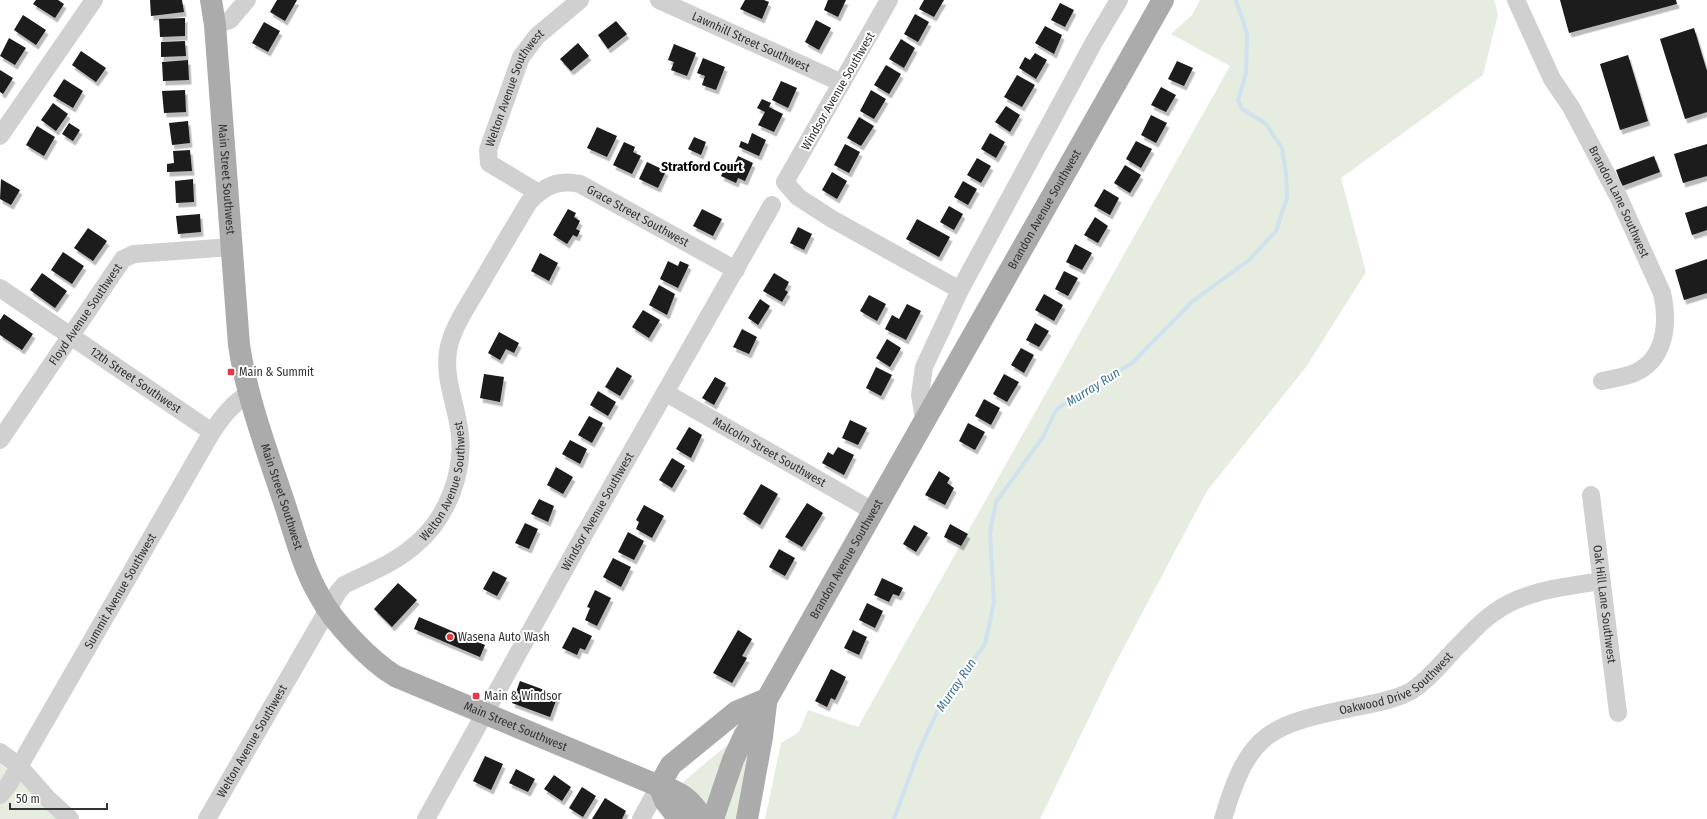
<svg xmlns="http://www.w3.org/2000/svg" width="1707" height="819" viewBox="0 0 1707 819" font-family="'Fira Sans Condensed',sans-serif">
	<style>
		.green { fill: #e6ecdf }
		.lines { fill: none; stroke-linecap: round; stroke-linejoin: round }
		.stream { stroke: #cfe2ee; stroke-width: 4 }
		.building { fill: #1a1a1a; filter: url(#shadow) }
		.minor { stroke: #d0d0d0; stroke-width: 18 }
		.major { stroke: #ababab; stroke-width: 22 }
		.poi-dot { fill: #e63946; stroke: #fff; stroke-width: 1.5 }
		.labels { text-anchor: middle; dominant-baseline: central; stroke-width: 4; stroke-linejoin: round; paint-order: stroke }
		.street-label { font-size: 12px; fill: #333; stroke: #fff }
		.poi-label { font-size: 12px; fill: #333; stroke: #fff; text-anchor: start }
		.neighbourhood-label { font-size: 13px; font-weight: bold; fill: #000; stroke: #fff }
		.water-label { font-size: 13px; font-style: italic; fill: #3f7597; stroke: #fff }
	</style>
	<defs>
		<filter id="shadow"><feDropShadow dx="2.5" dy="4.5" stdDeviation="0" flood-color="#0004"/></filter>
	</defs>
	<rect width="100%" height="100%" fill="#fff"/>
	<path class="green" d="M1200,0h294l4,14 -15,61 -142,103 25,94 -60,95 -99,124 -91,171 -76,157h-275l16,-76 18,-11 9,-22 50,17 372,-661 -59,-32 21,-19z
		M754,731l-14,88h-17z
		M733,740l-24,69 -26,-27z
		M0,764l71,55h-71z"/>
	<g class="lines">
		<path class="stream" d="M894,819l25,-68 18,-39 48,-68 9,-42 -4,-69 6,-31 47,-65 13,-27 27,-20 48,-26 62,-63 56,-41 27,-29 11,-33 -1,-25 -4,-25 -17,-25 -23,-14 -4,-9 8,-27 1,-40 -11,-33"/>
	</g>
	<path class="building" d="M36,0h22l6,4 -9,14 -22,-14z
		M150,0h32l2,12 -33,4z
		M277,0h20l-12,21 -15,-9z
		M745,0h19l5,2 -7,17 -22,-10z
		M828,0h18l-8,17 -14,-7z
		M924,0h20l-10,17 -15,-8z
		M1560,0h116l1,4 -108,29z
		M1060,3l14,7 -9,17 -14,-7z
		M915,14l14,8 -11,20 -14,-8z
		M23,15l23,15 -10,15 -22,-15z
		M185,18v18l-25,1 -1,-18z
		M816,20l15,8 -12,22 -14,-8z
		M616,21l11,13 -19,15 -10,-14z
		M264,22l16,9 -12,21 -16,-9z
		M1045,26l17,9 -8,19 -19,-11z
		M1694,28l13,43v41l-22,7 -25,-80z
		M9,38l17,10 -11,17 -15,-9z
		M901,39l14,9 -11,20 -15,-9z
		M185,41l1,15 -25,1v-15z
		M578,43l11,13 -18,15 -11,-12z
		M674,44l22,9 -9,23 -16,-6 3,-8 -6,-2z
		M81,51l25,17 -10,14 -24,-17z
		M1035,53l12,7 -11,19 -17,-11 6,-11 5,3z
		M1628,55l20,66 -28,9 -20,-66z
		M703,58l22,9 -9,23 -14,-5 3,-9 -8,-3z
		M188,60l1,20 -26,1 -1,-19z
		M1177,61l16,7 -9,18 -16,-7z
		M886,65l15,9 -12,20 -15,-9z
		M0,70l13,8 -10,16 -3,-2z
		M1017,75l18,10 -13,22 -18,-10z
		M64,79l19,12 -10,17 -20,-12z
		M781,81l16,7 -9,20 -16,-8z
		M1161,87l15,8 -10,17 -15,-7z
		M185,90l1,22 -22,1 -2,-22z
		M871,90l15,9 -12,20 -14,-8z
		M762,99l9,4 -2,4 14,7 -9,18 -16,-7 7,-13 -8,-4z
		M53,103l15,11 -12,17 -15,-11z
		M1006,106l14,9 -10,17 -15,-10z
		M1151,115l16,8 -11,20 -15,-8z
		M859,117l15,9 -13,20 -14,-8z
		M188,121l2,22 -18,2 -3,-22z
		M69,123l11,7 -7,11 -11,-7z
		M37,126l18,11 -11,19 -18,-11z
		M597,127l20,9 -10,21 -20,-9z
		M752,133l14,7 -7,16 -20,-9 2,-6 7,3z
		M990,133l15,9 -9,16 -15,-9z
		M694,137l12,5 -5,13 -13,-6z
		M1136,141l16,8 -11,19 -15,-9z
		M624,142l11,5 -2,5 8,4 -9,18 -19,-9z
		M845,144l15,8 -11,21 -15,-8z
		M1707,144v32l-24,7 -9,-29z
		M190,150l2,21 -25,1v-8l7,-1 -1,-12z
		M738,156l15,7 -8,18 -7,-3 -2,5 -15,-7 4,-9 7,2z
		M1654,156l6,16 -38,14 -6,-16z
		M977,158l14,8 -10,17 -14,-8z
		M647,162l19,9 -8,17 -19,-9z
		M1125,165l16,10 -11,18 -16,-10z
		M832,172l15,9 -10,18 -15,-9z
		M1,179l19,11 -9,15 -11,-6z
		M193,179l1,23 -18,1 -1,-22z
		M963,181l14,8 -9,16 -14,-8z
		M1104,189l15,9 -9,17 -16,-9z
		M949,206l14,8 -9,16 -14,-8z
		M1707,206v24l-15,5 -7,-22z
		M568,209l8,4 -2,4 6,4 -4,8 4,2 -3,6 -4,-2 -6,9 -14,-9z
		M702,209l20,10 -9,17 -20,-10z
		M200,214l1,18 -23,2 -2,-18z
		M1095,217l13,9 -10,17 -14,-8z
		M917,219l33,18 -11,20 -33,-18z
		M798,227l14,7 -8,16 -14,-7z
		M88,228l19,13 -14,20 -19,-13z
		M1075,244l17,9 -10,17 -16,-8z
		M63,252l21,14 -12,18 -21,-14z
		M540,253l18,10 -9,18 -18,-10z
		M1707,259v34l-23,7 -9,-30z
		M668,261l10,5 2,-5 9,4 -11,23 -18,-9z
		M1064,271l14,7 -10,18 -13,-7z
		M42,273l25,18 -12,17 -25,-18z
		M774,273l15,9 -4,8 3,2 -6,10 -19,-11z
		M659,285l16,9 -8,21 -18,-10z
		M1044,294l19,11 -9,16 -19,-11z
		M869,295l17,9 -9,17 -17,-10z
		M760,299l10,7 -12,19 -10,-7z
		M907,304l14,7 -15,29 -21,-11 7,-14 7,4z
		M643,310l17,10 -11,18 -17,-11z
		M4,314l29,20 -11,16 -22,-15v-15z
		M1035,323l14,8 -10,16 -13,-7z
		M742,329l15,8 -8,17 -16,-7z
		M499,332l20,11 -5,10 -8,-4 -6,11 -12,-7z
		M887,339l14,9 -11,19 -14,-9z
		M1021,348l13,7 -10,18 -13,-8z
		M617,367l15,9 -12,20 -15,-9z
		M876,367l16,8 -11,21 -15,-8z
		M484,374l20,3 -4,25 -20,-4z
		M1004,374l15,8 -12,20 -14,-8z
		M715,377l11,6 -12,22 -12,-7z
		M598,391l18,11 -8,14 -18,-11z
		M984,399l16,9 -9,17 -16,-9z
		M589,416l14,7 -11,20 -14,-8z
		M850,420l17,8 -9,17 -16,-7z
		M968,423l17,9 -10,18 -16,-9z
		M689,427l13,8 -11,23 -15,-9z
		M570,440l17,9 -7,15 -18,-10z
		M838,447l16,8 -10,20 -22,-12 6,-11 5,3z
		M672,458l13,8 -13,22 -13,-8z
		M556,467l17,10 -10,17 -16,-9z
		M939,471l11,7 -3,5 7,5 -9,17 -20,-10z
		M761,484l17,10 -18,31 -17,-11z
		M539,499l15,7 -6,16 -17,-8z
		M807,503l16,10 -21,34 -17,-10z
		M644,505l20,11 -12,22 -16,-9 3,-7 -3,-2z
		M525,523l13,6 -9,20 -14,-6z
		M950,524l18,10 -7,12 -17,-9z
		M914,525l14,8 -12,19 -13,-8z
		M628,532l16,9 -10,19 -16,-8z
		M779,549l16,9 -10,18 -16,-9z
		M613,558l18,9 -10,20 -18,-10z
		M493,571l14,7 -10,18 -14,-7z
		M882,578l21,10 -4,8 -6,-2 -4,8 -15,-7z
		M398,583l19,17 -25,27 -18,-18z
		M595,590l16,8 -14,28 -12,-6 5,-12 -3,-1z
		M867,603l16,8 -8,17 -16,-8z
		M419,617l66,28 -5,12 -66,-28z
		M573,627l19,9 -7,14 -5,-2 -3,7 -15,-7z
		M738,630l14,9 -10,17 5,2 -15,25 -19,-10z
		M853,630l14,7 -8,18 -15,-7z
		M831,669l15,8 -11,23 -4,-2 -4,9 -12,-6z
		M520,681l38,14 -8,22 -38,-14z
		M485,756l18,8 -12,26 -18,-9z
		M516,769l19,10 -7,13 -19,-9z
		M554,775l17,12 -9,14 -18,-12z
		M582,787l14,9 -13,21 -14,-9z
		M605,798l21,13 -4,8h-30z"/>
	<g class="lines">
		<g class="minor">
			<path id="s1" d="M659,0l183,83"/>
			<path d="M889,0l-104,182 13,15 34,22 128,71"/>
			<path id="s2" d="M1516,0l36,79 19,28 48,91 43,95c7,30 4,68 -30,81 -9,3 -20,5 -30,7"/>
			<path d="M215,25l15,-5 17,-20"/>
			<path d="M0,136l94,-136"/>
			<path id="s3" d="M537,192l-48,-29 -1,-13 33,-93 16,-21 43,-36"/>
			<path id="s4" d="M0,288l212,144"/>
			<path id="s5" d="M666,393l207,118"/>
			<path d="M924,419l-4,-24 4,-28 36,-77 134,-248 25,-42"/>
			<path id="s6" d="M0,440l123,-181 11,-5 98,-7"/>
			<path id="s7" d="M1591,495l27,218"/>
			<path d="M0,752l19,14 29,33 22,20"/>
			<path id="s8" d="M0,795l9,-11 203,-352c11,-16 20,-28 36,-38"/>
			<path id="s9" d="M207,819l131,-227 6,-7c24,-12 51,-22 71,-40 33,-27 51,-76 44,-117 -4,-27 -15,-50 -11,-77 4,-23 19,-44 30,-63 17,-29 34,-58 51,-86 15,-16 30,-23 51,-18l156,86"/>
			<path id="s10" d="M426,819l159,-286 187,-328"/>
			<path d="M641,819l18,-33"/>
			<path id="s11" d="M1223,819c26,-89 47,-94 133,-112 18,-4 39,-7 55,-16 18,-11 34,-32 48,-46 12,-12 22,-24 36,-33 30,-22 71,-25 106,-31"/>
		</g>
		<g class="major">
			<path id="s12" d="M211,0l4,25 24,320c8,53 27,103 44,154 11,32 19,67 36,96 14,27 50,65 76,81l264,110c21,4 33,15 44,33"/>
			<path d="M659,786l12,-21 65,-53 31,-13"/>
			<path d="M659,786l6,15 14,18"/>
			<path id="s13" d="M713,819l20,-59 11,-24 23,-37 396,-699"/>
			<path d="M747,819l15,-82 4,-33"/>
		</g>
	</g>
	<g class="poi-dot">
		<rect x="227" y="368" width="8" height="8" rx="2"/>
		<circle cx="450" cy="637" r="4"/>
		<rect x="472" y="692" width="8" height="8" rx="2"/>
	</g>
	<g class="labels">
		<g class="street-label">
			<text stroke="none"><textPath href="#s1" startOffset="101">Lawnhill Street Southwest</textPath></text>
			<text stroke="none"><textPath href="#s3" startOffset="137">Welton Avenue Southwest</textPath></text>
			<text transform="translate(838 91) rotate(-60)">Windsor Avenue Southwest</text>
			<text stroke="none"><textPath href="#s12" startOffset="180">Main Street Southwest</textPath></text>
			<text stroke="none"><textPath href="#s2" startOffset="227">Brandon Lane Southwest</textPath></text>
			<text stroke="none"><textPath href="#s13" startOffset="695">Brandon Avenue Southwest</textPath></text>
			<text stroke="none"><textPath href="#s9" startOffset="855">Grace Street Southwest</textPath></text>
			<text stroke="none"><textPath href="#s6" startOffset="152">Floyd Avenue Southwest</textPath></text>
			<text stroke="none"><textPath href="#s4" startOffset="164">12th Street Southwest</textPath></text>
			<text stroke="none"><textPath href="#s5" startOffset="119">Malcolm Street Southwest</textPath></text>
			<text stroke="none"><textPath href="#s9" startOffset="426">Welton Avenue Southwest</textPath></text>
			<text stroke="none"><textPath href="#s12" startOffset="504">Main Street Southwest</textPath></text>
			<text stroke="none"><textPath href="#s10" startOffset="352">Windsor Avenue Southwest</textPath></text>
			<text stroke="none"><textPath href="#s13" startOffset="293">Brandon Avenue Southwest</textPath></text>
			<text stroke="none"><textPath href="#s8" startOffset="237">Summit Avenue Southwest</textPath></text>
			<text stroke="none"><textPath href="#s7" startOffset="110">Oak Hill Lane Southwest</textPath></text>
			<text stroke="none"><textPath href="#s11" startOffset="237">Oakwood Drive Southwest</textPath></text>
			<text stroke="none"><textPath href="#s12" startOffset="852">Main Street Southwest</textPath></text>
			<text stroke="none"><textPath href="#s9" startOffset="90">Welton Avenue Southwest</textPath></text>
		</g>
		<g class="poi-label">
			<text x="239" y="372">Main &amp; Summit</text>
			<text x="458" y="637">Wasena Auto Wash</text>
			<text x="484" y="696">Main &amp; Windsor</text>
		</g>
		<g class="neighbourhood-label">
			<text x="702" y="166">Stratford Court</text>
		</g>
		<g class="water-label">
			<text transform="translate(1093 387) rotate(-32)">Murray Run</text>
			<text transform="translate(956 685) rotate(-56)">Murray Run</text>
		</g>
	</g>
	<path d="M10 803v6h97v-6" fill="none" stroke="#333333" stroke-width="2"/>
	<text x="16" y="803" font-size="12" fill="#333333" stroke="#ffffff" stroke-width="3" paint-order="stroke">50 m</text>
</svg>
